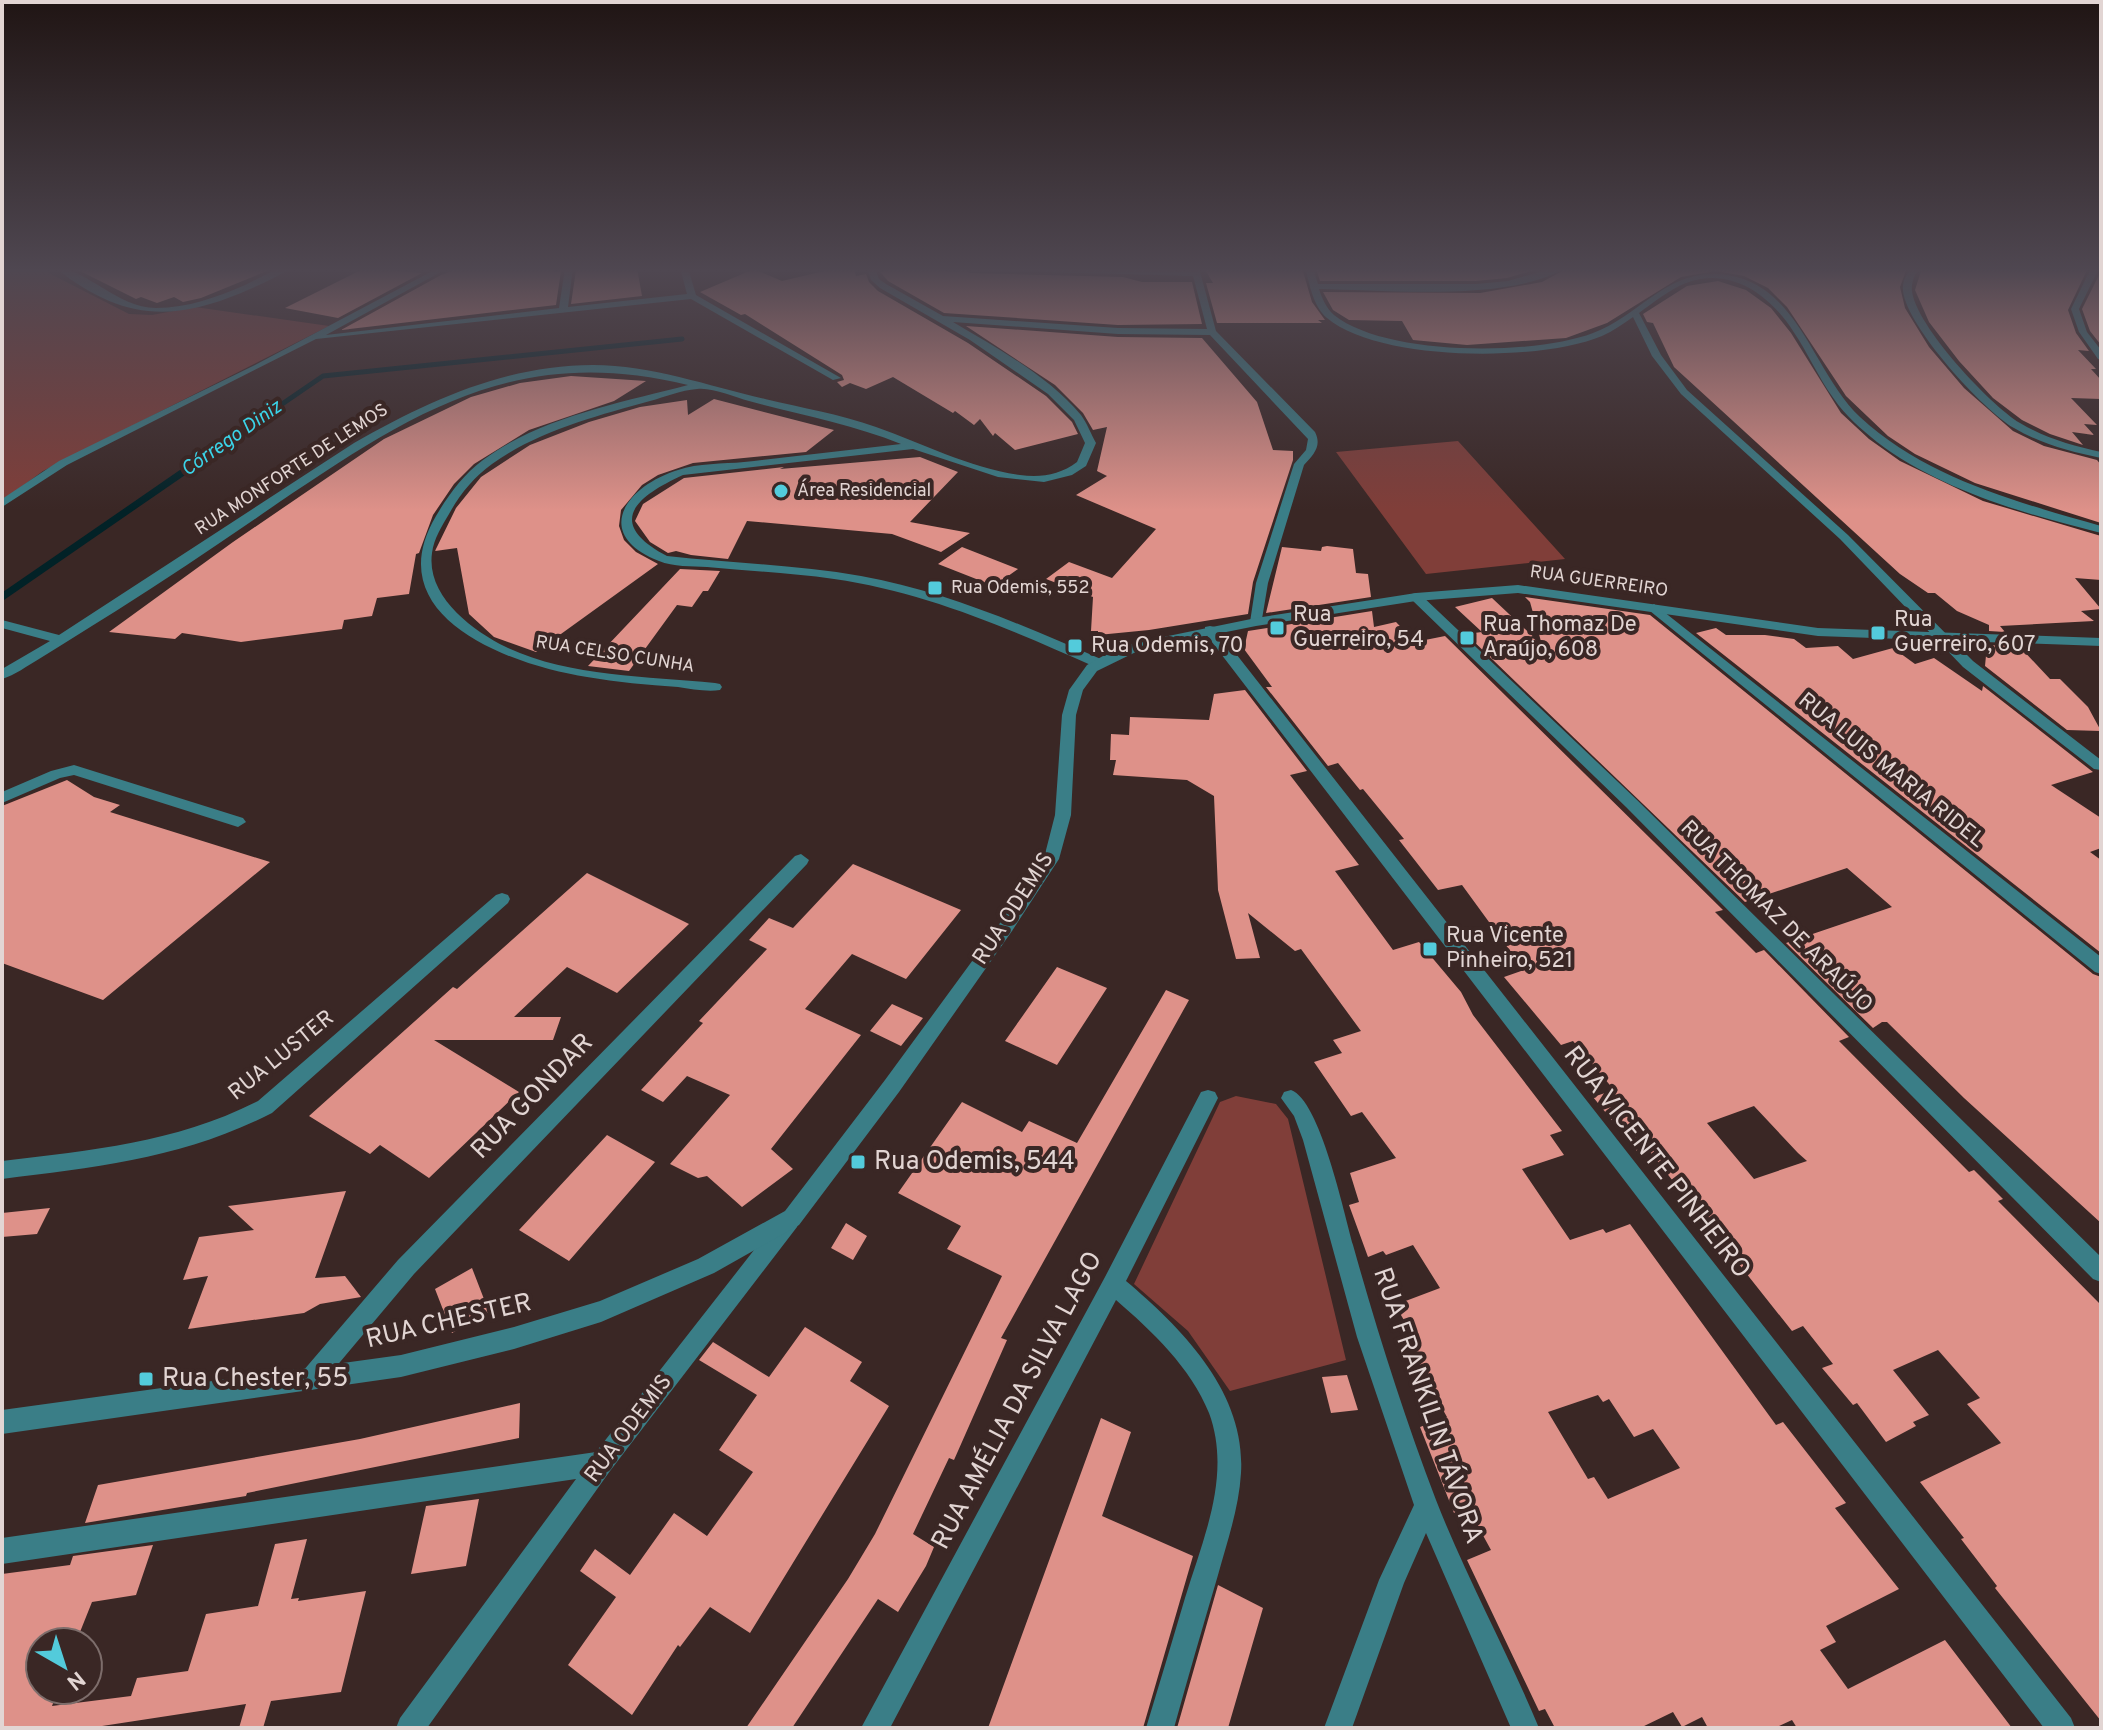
<svg xmlns="http://www.w3.org/2000/svg" width="2103" height="1730" viewBox="0 0 2103 1730" font-family="Overpass,sans-serif">
	<style>
		.green { fill: #803e39 }
		.lines { fill: none; stroke-linecap: round; stroke-linejoin: round }
		.stream-far1 { stroke: #022227; stroke-width: 5 }
		.stream { stroke: #022227; stroke-width: 7 }
		.building { fill: #de9189; fill-rule: evenodd }
		.minor { fill: #3a7e87; fill-rule: evenodd }
		.tertiary { fill: #3a7e87; fill-rule: evenodd }
		.poi-dot { fill: #53cbdb; stroke: #3a2725; stroke-width: 3 }
		.labels { text-anchor: middle; dominant-baseline: central; stroke-width: 8; stroke-linejoin: round; paint-order: stroke }
		.far-street-label { font-size: 18px; fill: #e2d5d3; stroke: #3a2725 }
		.far-poi-label { font-size: 18px; fill: #e2d5d3; stroke: #3a2725; text-anchor: start }
		.far-water-label { font-size: 20px; font-style: italic; fill: #3bd4e8; stroke: #3a2725 }
		.poi-label { font-size: 22px; fill: #e2d5d3; stroke: #3a2725; text-anchor: start }
		.street-label { font-size: 22px; fill: #e2d5d3; stroke: #3a2725 }
		.near-street-label { font-size: 26px; fill: #e2d5d3; stroke: #3a2725 }
		.near-poi-label { font-size: 26px; fill: #e2d5d3; stroke: #3a2725; text-anchor: start }
	</style>
	<rect width="100%" height="100%" fill="#3a2725"/>
	<path class="green" d="M2,268h37l90,46 23,1 43,-8 134,19 -286,145 -41,30z
		M1458,441l107,118 -139,15 -90,-122z
		M1236,1096l40,8 12,15 58,241 -116,31 -42,-60 -54,-47 86,-182z"/>
	<g class="lines">
		<path class="stream-far1" d="M231,439l92,-63 359,-37"/>
		<path class="stream" d="M2,597l232,-160"/>
	</g>
	<path class="building" d="M74,268h200l-73,30 -18,4 -9,-5 -17,6 -16,-6 -5,2z
		M365,268l57,5 -84,45 -53,-10z
		M460,268h95l-1,4 7,-1 -5,34 -215,25 100,-55z
		M637,268l5,28 -71,8 5,-34z
		M837,268h17l2,8 10,-2 3,8 9,9 90,52 78,53 26,26 6,12 -63,16 -20,-17 -2,3 -13,-17 -6,6 -19,-14 -2,2 -60,-36 -27,12 -16,-6 -8,4 -5,-5 7,-2 -2,-5 -97,-61 -4,1 -41,-23 54,-23 28,12z
		M898,268l62,4v-4h3l7,5 153,4 19,5h50l10,42 -84,1 -174,-12 -56,-32 -8,-9z
		M1204,268h98l10,34 13,18h-7l4,3h-105l-11,-40h7z
		M1316,268h226l-35,10 -31,3h-156z
		M1568,268h339l-7,19 5,21 24,39 35,41 49,43 31,15 53,14 4,5v58l-126,-40 -60,-29 -27,-18 -42,-40 -59,-89 -19,-19 -24,-12 -28,-5 -35,6 -74,46 -41,15 -99,7 -54,-5 -11,-19 -53,-1 -16,-10 -10,-18 157,1 62,-11z
		M1922,268h91l15,3v-3h60l-20,42 8,23 13,18 -11,-1 18,19h-5l10,11v19l-30,-1 26,27 -13,-1 10,11 -22,-3 11,13 -33,-11 -28,-14 -29,-22 -34,-37 -30,-39 -14,-32z
		M2101,271v74l-11,-14 -8,-22z
		M1718,281l28,9 25,18 20,25 50,80 28,26 31,22 83,40 118,35v44l-26,-2 26,31 -20,2 13,10 -94,5 5,6 -16,-1v-6l-32,-14 -22,-18h-7l-28,-19 -226,-207 -21,-44 -6,-1 -4,-8 44,-28z
		M966,326l152,11 84,1 55,64 16,48 20,1v9l-40,122 -5,32 -99,16 -51,5v-4h-7l2,-34 -47,-18 23,-17 43,16 44,-49 -80,-34 31,-19 -10,-5 10,-44 -14,3 -10,-17 -28,-28z
		M571,376l75,5 -32,20 -85,29 -55,34 -20,20 -21,31 -14,38 -3,1 -7,40 -32,4 -5,18 -28,4 -2,9 -101,13 -59,-9 -7,6 -66,-7 124,-90 151,-103 87,-42 49,-14z
		M714,399l120,31 -28,22 -113,11 -35,12 -16,10 -21,25 -2,16 5,14 12,12 22,12 -122,88 -42,-15 -25,-23 -12,-66 -22,3 21,-43 25,-31 49,-32 59,-23 51,-15 47,-7 1,15z
		M920,457l38,15 -48,50 60,11 -29,19 -49,-18 -145,-13 -19,38 -37,-4 -15,-4 -8,2 -18,-11 -15,-21 8,-17 41,-26 100,-11 -4,2z
		M1327,546l26,3 3,24 12,1 3,23 -105,16 16,-66 39,4 1,-4z
		M962,547l56,22 -24,17 -56,-22z
		M680,569l40,2 -12,20h-5l-11,16 -15,-2 -48,66 -41,-5z
		M1525,597l125,18 443,359 8,3v246l-137,-125 -77,-76h-5l-9,6 -87,-85 106,-36 -45,-39 -102,34 -279,-268 16,-2 -27,-25 37,-9 50,47 -12,-43z
		M1372,611l2,16 22,-5 19,20 30,-6 278,274 -8,2 41,41 8,-3 85,87 -10,4 130,131 5,-2 29,29 -5,2 103,104v416l-106,-133 2,-2 -36,-47 3,-1 -44,-56 81,-39 -34,-39 13,-6 -42,-48 -45,20 36,45 -16,7 3,4 -30,16 -29,-39 -4,2 -31,-37 11,-4 -30,-38 -11,5 -146,-184 -9,4 -44,-54 21,-7 -41,-49 -12,4 -57,-68 20,-7 -62,-85 -24,5 -39,-50 5,-1 -41,-50 -3,1 -22,-27 -10,3 -62,-79h6l-28,-38 4,-18zM1754,1106l44,47 9,8 -53,18 -47,-56z
		M1716,628l10,7h39l29,4 12,9 32,-2 15,13 40,-11 22,16 19,-6 48,33 1,-5 110,86 -42,13 50,33v30l-11,4 11,8v93l-405,-320z
		M1987,645l32,1 31,33h10l28,28 13,24 -34,-1 -82,-64z
		M1245,690l62,81 -17,4 69,90 -24,6 58,79 26,-8 42,50 12,23 89,116 -12,4 14,20 -42,14 48,71 33,-11 3,4 24,-9 146,201 7,-3 63,81 -11,5 64,81 -73,37 10,16 -16,8 28,39 97,-49 67,88h-215l-5,-8 -17,8h-67l-6,-11 -20,10 -9,-15 -33,16h-85l-10,-19 -6,2 -72,-151 24,-10 -23,-42 -14,5 -34,-86 27,-10 -43,-76 10,-4 -19,-32 45,-17 -27,-43 -27,10 -3,-4 -15,6 -19,-52 10,-3 -9,-29 46,-15 -34,-46 -11,4 -37,-54 28,-9 -9,-13 28,-9 -60,-82 -6,2 -47,-38 12,45 -24,1 -18,-69 -4,-94 -27,-16 -74,-5 3,-15h-6l1,-26 18,1 1,-18 79,3 5,-26zM1598,1395l5,7 6,-3 25,38 19,-8 27,39 -72,31 -14,-22 -6,2 -40,-67z
		M67,780l27,17 26,8 -10,7 160,50 -167,138 -101,-37v-157z
		M853,864l108,46 -55,69 -54,-25 -47,55 56,26 -90,114 22,20 -51,38 -35,-31 -9,2 -28,-14 60,-69 -43,-19 -24,26 -22,-12 62,-67 -4,-2 68,-72 -18,-9 20,-22 24,10z
		M587,873l102,51 -72,69 -50,-26 -53,50h47l-8,23h-119l85,52 -90,86 -49,-33 -10,9 -61,-38 144,-129 4,2z
		M1057,967l50,21 -50,77 -52,-24z
		M1166,990l23,10 -188,338 6,2 -53,120 -5,-2 -36,76 21,13 -8,19 -28,46 -20,-13 -86,129h-46l102,-149 27,-45 127,-258 -55,-27 14,-23 -63,-33 64,-91 60,30 7,-11 48,22z
		M892,1004l31,14 -22,28 -31,-15z
		M607,1135l48,27 -86,99 -50,-31z
		M346,1191l-31,87 30,-2 16,21 -41,7 -16,9 -116,16 20,-53 -25,4 16,-43 55,-7 -26,-24z
		M50,1208l-13,26 -35,3v-24z
		M846,1223l21,13 -14,24 -22,-12z
		M472,1268l17,44 -37,21 -17,-44z
		M805,1327l57,35 -12,19 39,25 -139,227 -40,-26 -30,40 -2,-2 -46,70 -64,-50 48,-68 -36,-26 15,-22 35,26 44,-62 33,23 46,-64 -34,-22 38,-55 -58,-35 14,-18 56,35z
		M1347,1375l11,35 -27,3 -9,-36z
		M520,1403l-1,35 -272,55 -1,3 -161,27 13,-38 262,-46z
		M1101,1418l30,14 -29,84 91,40 -50,172h-155z
		M479,1499l-13,67 -55,8 15,-68z
		M307,1539l-16,60 8,-1 -1,3 68,-10 -25,101 -70,9 -8,27h-24l7,-24 -157,24h-87v-154l68,-9 3,-9 80,-11 -17,50 -44,7 -16,40h-36v48h18l-6,16 79,-10 6,-18 51,-7 18,-57 52,-8 17,-62z
		M1218,1585l45,23 -35,120h-51z"/>
	<g class="lines">
		<path class="minor" d="M55,268c32,0 62,40 101,40 32,0 61,-11 89,-23 15,-7 29,-17 46,-17 -15,10 -34,18 -50,25 -75,31 -122,24 -186,-25z
			M438,268h10l-122,67 233,-27 6,-40h8l-5,39 119,-13 -7,-26h8l8,27 145,83 -8,2 -142,-81 -375,40 -249,126 -65,42v-8l57,-38 196,-96z
			M867,268h8l4,11 7,5 57,32 175,12 89,1 -14,-53 -223,-6 -4,-2 226,3 -1,-3h8l17,63 99,101c7,14 -1,22 -11,33l-36,118 -7,42h-10l-1,-3 6,-39 38,-119 12,-14 2,-11 -98,-104 -92,-1 -165,-12c44,26 94,53 128,93 6,8 10,19 15,28l-10,23 -14,9 -28,7 -46,-5 -85,-28 -230,26c-48,22 -78,48 -16,81 64,7 130,9 194,20 84,15 164,50 242,84v6h-10c-83,-37 -168,-74 -259,-87 -42,-6 -85,-8 -127,-12 -15,-1 -34,0 -48,-6 -68,-27 -33,-75 19,-91 20,-7 45,-6 66,-8 52,-6 105,-12 157,-18 -49,-20 -100,-29 -152,-43 -15,-4 -37,-14 -52,-12 -16,1 -32,8 -47,12 -54,15 -112,30 -158,63 -18,13 -32,30 -43,50 -7,12 -15,24 -17,39 -6,43 40,77 74,94 63,30 141,29 209,36l5,1 2,3 -2,3c-13,2 -29,-1 -42,-3 -31,-2 -61,-5 -91,-10 -77,-12 -211,-60 -151,-161 13,-22 27,-41 47,-56 58,-43 137,-57 205,-75 -170,-42 -275,27 -410,118 -53,37 -107,73 -162,108 -26,16 -51,32 -77,48 -12,7 -24,16 -37,20v-10l48,-28 -48,-13v-8l57,15 295,-192c74,-42 152,-78 239,-78 59,0 115,21 172,34 37,9 75,15 111,28 48,17 94,41 144,48 20,3 40,0 57,-13l8,-19 -11,-23 -26,-26 -78,-54 -90,-52 -9,-8z
			M1305,268h8l5,16h158l32,-3 45,-13h12c-56,34 -180,22 -246,21 3,9 7,19 15,26 51,41 199,41 259,18 44,-16 72,-61 123,-59 82,3 95,97 144,143 66,61 157,85 241,109v7c-76,-19 -161,-43 -224,-91 -16,-13 -32,-27 -43,-43 -16,-22 -26,-46 -41,-68 -23,-36 -63,-65 -107,-48 -17,7 -32,19 -47,30l22,42 26,35 161,145 125,126 128,99v10l-7,-1 -131,-102 -123,-128 -159,-145 -29,-38 -19,-39c-10,7 -20,14 -31,19 -61,26 -223,26 -275,-18 -14,-12 -17,-33 -22,-50z
			M1911,268h8c-4,7 -8,14 -7,23 4,35 78,114 108,132 25,15 53,23 81,29v6c-30,-6 -60,-14 -87,-30 -31,-18 -107,-101 -111,-137 -1,-9 3,-16 8,-23z
			M2091,268h8l-20,41 8,23 14,18v10l-3,-1 -19,-27 -8,-23z
			M1416,593l4,1 216,205 465,458v25l-8,-3 -467,-472 -214,-207v-6z
			M1654,604l447,353v17l-6,-2 -445,-361 -2,-3z
			M1210,626l5,1 856,1091 4,10h-31l-839,-1095v-6z
			M74,765l169,53 3,4 -8,5 -164,-52 -14,3 -58,25v-11l49,-21z
			M801,854l8,6 -2,4 -393,410 -95,113 -8,3 -8,-3 -3,-8 3,-8 95,-111 397,-404z
			M502,893l6,2 2,4 -2,4 -236,210c-88,45 -174,54 -270,66v-18c91,-11 173,-18 256,-60l238,-206z
			M1208,1090l7,2 3,6 -92,183c57,48 120,112 115,192 -2,35 -14,69 -23,102 -15,51 -30,102 -44,153h-28c13,-43 26,-86 39,-130 18,-59 47,-123 24,-185 -18,-45 -57,-82 -93,-113l-226,428h-29l244,-451 96,-185z
			M1291,1090c29,10 53,123 62,155 24,86 51,171 83,255 30,77 71,151 103,228h-28l-85,-195 -22,50 -52,145h-28l55,-148 35,-75 -57,-168 -54,-197 -9,-24 -13,-18 3,-6z
			M790,1210l7,3 3,7 -3,7 -187,244 -183,257h-31l4,-10 176,-239 -574,85v-26l594,-86 187,-239z"/>
		<path class="tertiary" d="M1518,585l300,43 283,10v8l-283,-10 -300,-43 -102,8 -160,25 -114,23 -45,22 -14,19 -7,25 -5,100 -12,44 -47,72 -113,161 -100,133 -85,48 -113,49 -87,27 -113,28 -399,57v-24l399,-55 113,-28 86,-26 98,-42 87,-48 100,-131 115,-157 45,-69 10,-39 7,-100 7,-25 18,-25 23,-13 24,-9 122,-25 160,-25z"/>
	</g>
	<linearGradient id="sky" x2="0" y2="1"><stop stop-color="#201514"/><stop offset="0.53" stop-color="#4f4751"/><stop offset="1" stop-color="#4f4751" stop-opacity="0"/></linearGradient>
	<rect width="2103" height="510" fill="url(#sky)"/>
	<g class="poi-dot">
		<circle cx="781" cy="491" r="8"/>
		<rect x="927" y="580" width="16" height="16" rx="4"/>
		<rect x="1269" y="620" width="16" height="16" rx="4"/>
		<rect x="1870" y="625" width="16" height="16" rx="4"/>
		<rect x="1459" y="630" width="16" height="16" rx="4"/>
		<rect x="1067" y="638" width="16" height="16" rx="4"/>
		<rect x="1422" y="941" width="16" height="16" rx="4"/>
		<rect x="850" y="1154" width="16" height="16" rx="4"/>
		<rect x="138" y="1371" width="16" height="16" rx="4"/>
	</g>
	<g class="labels">
		<g class="far-street-label">
			<text transform="translate(292 470) rotate(-33)">RUA MONFORTE DE LEMOS</text>
			<text transform="translate(1599 582) rotate(8)">RUA GUERREIRO</text>
			<text transform="translate(615 655) rotate(9)">RUA CELSO CUNHA</text>
		</g>
		<g class="far-poi-label">
			<text x="797" y="491">Área Residencial</text>
			<text x="951" y="588">Rua Odemis, 552</text>
		</g>
		<g class="far-water-label">
			<text transform="translate(232 439) rotate(-35)">Córrego Diniz</text>
		</g>
		<g class="poi-label">
			<text x="1293" y="615">Rua<tspan x="1293" dy="25">Guerreiro, 54</tspan></text>
			<text x="1894" y="620">Rua<tspan x="1894" dy="25">Guerreiro, 607</tspan></text>
			<text x="1483" y="625">Rua Thomaz De<tspan x="1483" dy="25">Araújo, 608</tspan></text>
			<text x="1091" y="646">Rua Odemis, 70</text>
			<text x="1446" y="936">Rua Vicente<tspan x="1446" dy="25">Pinheiro, 521</tspan></text>
		</g>
		<g class="street-label">
			<text transform="translate(1891 771) rotate(39)">RUA LUIS MARIA RIDEL</text>
			<text transform="translate(1014 909) rotate(-57)">RUA ODEMIS</text>
			<text transform="translate(1776 917) rotate(45)">RUA THOMAZ DE ARAÚJO</text>
			<text transform="translate(282 1056) rotate(-39)">RUA LUSTER</text>
			<text transform="translate(629 1429) rotate(-53)">RUA ODEMIS</text>
		</g>
		<g class="near-street-label">
			<text transform="translate(533 1097) rotate(-46)">RUA GONDAR</text>
			<text transform="translate(1656 1163) rotate(52)">RUA VICENTE PINHEIRO</text>
			<text transform="translate(449 1322) rotate(-13)">RUA CHESTER</text>
			<text transform="translate(1018 1401) rotate(-62)">RUA AMÉLIA DA SILVA LAGO</text>
			<text transform="translate(1427 1406) rotate(71)">RUA FRANKILIN TÁVORA</text>
		</g>
		<g class="near-poi-label">
			<text x="874" y="1162">Rua Odemis, 544</text>
			<text x="162" y="1379">Rua Chester, 55</text>
		</g>
	</g>
	<rect width="2103" height="1730" fill="none" stroke="#e2d5d3" stroke-width="8"/>
	<g transform="translate(64 1666) rotate(141)"><circle r="38" fill="#3a2725" stroke="#7d6d6b" stroke-width="2"/>
	<path d="M0-6L14 30L0 20L-14 30Z" fill="#53cbdb"/>
	<text y="-12" font-size="22" font-weight="bold" text-anchor="middle" fill="#e2d5d3">N</text>
	</g>
</svg>
